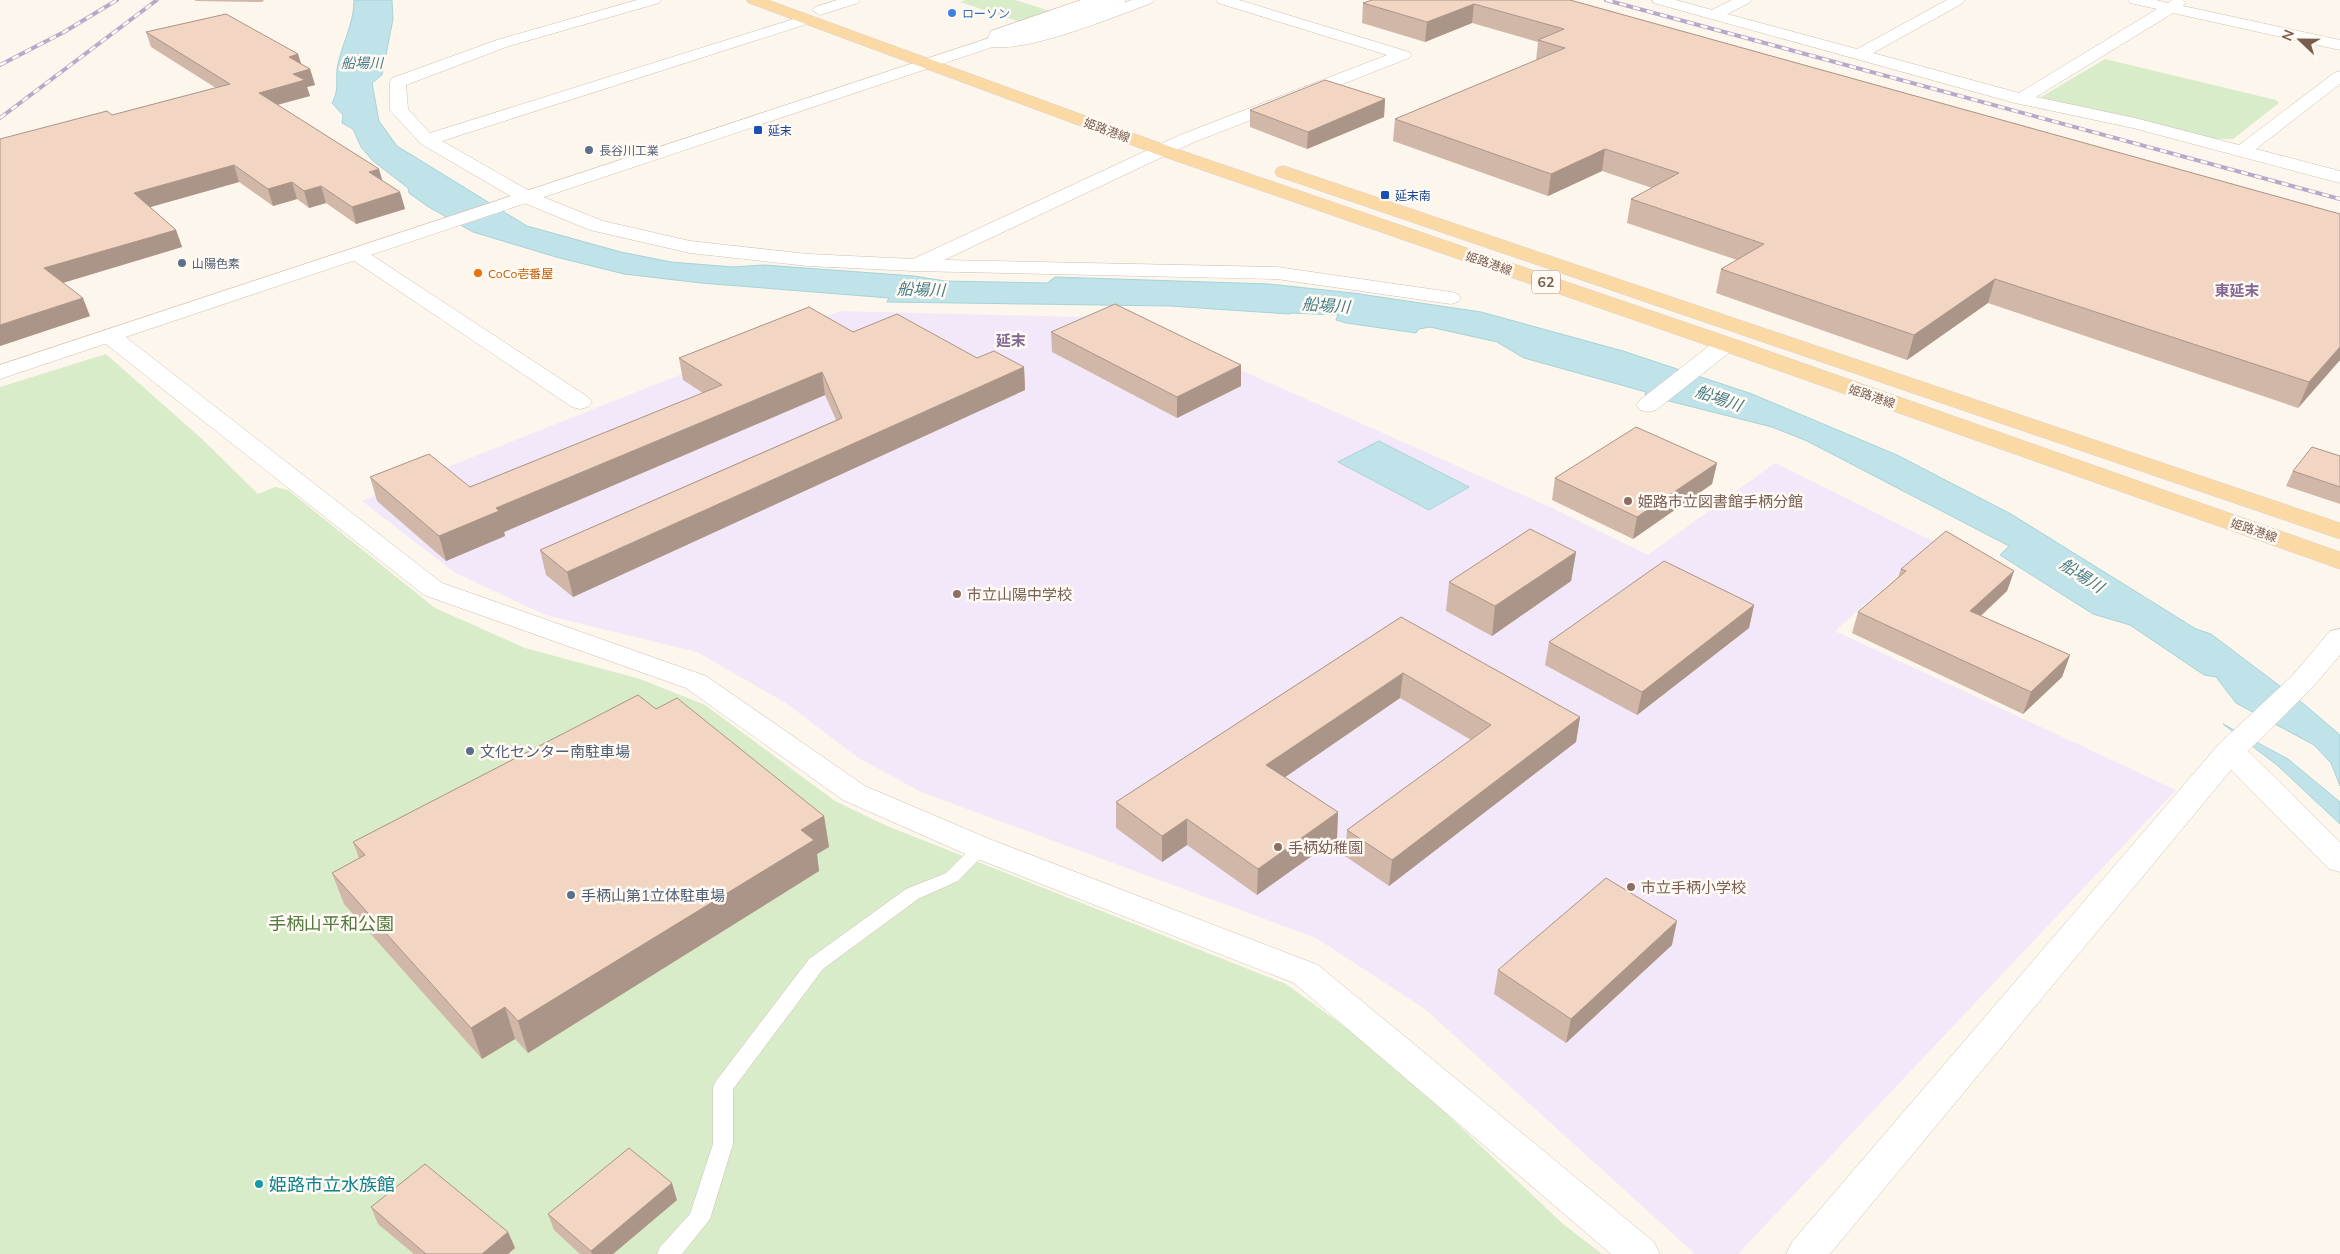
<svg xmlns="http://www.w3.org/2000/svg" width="2340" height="1254" viewBox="0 0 2340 1254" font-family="Mulish,'Noto Sans JP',sans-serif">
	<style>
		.education { fill: #f3e8fa }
		.green { fill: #d8ecc9 }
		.water { fill: #bfe3e8; stroke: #a5d3da }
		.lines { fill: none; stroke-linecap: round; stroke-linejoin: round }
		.lane-casing { stroke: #d1beb0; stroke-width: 1 }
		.street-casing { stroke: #d1beb0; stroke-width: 1 }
		.secondary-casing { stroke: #d6c0b0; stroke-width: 1 }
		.primary-casing { stroke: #dad1cd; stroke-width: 1 }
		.lane { fill: #fff; fill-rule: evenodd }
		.street { fill: #fff; fill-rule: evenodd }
		.secondary { fill: #fff; fill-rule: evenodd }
		.primary { fill: #fbd9a5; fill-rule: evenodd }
		.rail-casing { stroke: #b9a8c9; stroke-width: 4 }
		.rail { stroke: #fffaf3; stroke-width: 2.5; stroke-dasharray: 7; stroke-linecap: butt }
		.wall { fill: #d1b7a8 }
		.shaded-wall { fill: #aa9588 }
		.building { fill: #f3d5c3; stroke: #aa9588 }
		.shop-dot { fill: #3f7fe0; stroke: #fffaf3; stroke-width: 2 }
		.transit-dot { fill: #1a4fb4; stroke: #fffaf3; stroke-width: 2 }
		.service-dot { fill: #5c6f8a; stroke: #fffaf3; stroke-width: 2 }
		.food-dot { fill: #e8710a; stroke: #fffaf3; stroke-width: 2 }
		.education-dot { fill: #8d6e63; stroke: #fffaf3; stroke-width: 2 }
		.culture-dot { fill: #0f9aa8; stroke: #fffaf3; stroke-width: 2 }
		.labels { text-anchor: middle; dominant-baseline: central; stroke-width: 5; stroke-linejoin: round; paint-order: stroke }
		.far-shop-label { font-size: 12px; fill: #366cbe; stroke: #fffaf3; text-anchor: start }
		.far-transit-label { font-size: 12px; fill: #164399; stroke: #fffaf3; text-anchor: start }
		.far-street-label { font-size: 12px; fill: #7a5c4d; stroke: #fffaf3 }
		.far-service-label { font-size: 12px; fill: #4e5e75; stroke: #fffaf3; text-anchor: start }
		.far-food-label { font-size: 12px; fill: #c56008; stroke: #fffaf3; text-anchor: start }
		.far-water-label { font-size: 14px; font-style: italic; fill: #437c86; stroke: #fffaf3 }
		.shield { fill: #fffaf3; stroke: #a28b7f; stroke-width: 1 }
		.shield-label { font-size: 14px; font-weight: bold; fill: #7a5c4d }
		.far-quarter-label { font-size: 15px; font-weight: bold; fill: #846695; stroke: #fffaf3 }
		.education-label { font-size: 15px; fill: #785e54; stroke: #fffaf3; text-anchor: start }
		.service-label { font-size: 15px; fill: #4e5e75; stroke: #fffaf3; text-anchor: start }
		.water-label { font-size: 16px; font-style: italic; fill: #437c86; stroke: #fffaf3 }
		.near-park-label { font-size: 18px; fill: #537a41; stroke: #fffaf3 }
		.near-culture-label { font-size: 18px; fill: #0d838f; stroke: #fffaf3; text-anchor: start }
	</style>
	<rect width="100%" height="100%" fill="#fdf6ec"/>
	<path class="education" d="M840,311l283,7 427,189 98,48 127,-92 160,79 -100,89 341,159 -438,464h-43l-270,-245 -109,-71 -395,-146 -64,-35 -71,-54 -89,-51 -152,-37 -91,-43 -92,-71z"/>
	<path class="green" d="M966,0h49l35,11 -30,11 -60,-20z
		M2105,59l171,41 3,3 -46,36h-19l-168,-38 -5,-4z
		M106,354l96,85 56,55 17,-7 13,3 147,118 90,40 115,31 65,26 130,96 52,25 399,158 103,75 174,165 39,30h-1602v-867z"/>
	<path class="water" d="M354,0h38l1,19 -11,56 -10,8 7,38 18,25 130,80 94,26 50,10 62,5 31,-2 150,11 31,5 102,2 8,-6 214,7 84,9 128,19 142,39 129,43 145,61 114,59 185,115 15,5 94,71 35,30v51l-9,-23 -17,-18 -78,-42 -20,-26 -12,-2 -74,-50 -37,-11 -93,-59 9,-9 -202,-105 -35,-14 -127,-32 1,-3 -122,-34 -27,-16 -67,-15 -11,2 -3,4 -70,-10 -10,-3 2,-5 -46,-2 -3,1 -119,-8 -283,-4 2,-4 -188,-15 -77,-9 -68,-17 -83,-25 -46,-26 -18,-13 -1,-5 -35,-27 -12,-14 -8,-18 -11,-6 1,-8 -11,-12c7,-12 4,-22 5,-34 4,-24 17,-44 17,-69z
		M1379,441l90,46 -40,23 -91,-48z
		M2223,724l65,35 52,43v22l-63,-59z"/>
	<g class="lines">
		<g class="lane-casing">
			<path id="lane" d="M981,842l6,2 3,4 -32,33 -40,18 -95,70 -90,120v55l-23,75 -28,35h-25l3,-7 30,-33 23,-70v-57l3,-6 93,-122 97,-70 40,-16 29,-29z"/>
		</g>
		<g class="street-casing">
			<path id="street" d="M637,0h24l-2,3 -150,43 -103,39 2,24 22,24 370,-116h10l3,3 -3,3 -368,118 91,52 70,28 87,20 118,13 105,5 267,-124 207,-80 -169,-52 -2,-3h23l170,52 2,3 -2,3 -217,85 -248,117 333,7 174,25 7,2 3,4 -3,4 -7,2 -174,-25 -363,-8 -106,-5 -118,-13 -100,-23 -71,-29 -98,-57 -31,-34v-28l2,-4 105,-38z
				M837,0h23l-2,3 -38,12 -8,-5 3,-3z
				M1081,0h22l-2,3 -97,35 15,-1 113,-37h22l-2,3c-36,13 -129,52 -164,43l-2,-3 5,-12z
				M1652,0h24l36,10 20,-10h19l-2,3 -22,11 130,35 90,-49h18l-2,3 -90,50 146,40 138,-84 -27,-6 -2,-3h28l12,3 4,-3h11l3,3 -3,3 157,34v10l-167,-37 -137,84 99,21 104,27 95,-72 6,-2v13l-84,65 84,22v12l-207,-55 -118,-25 -361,-100z
				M357,248l7,2 224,147 4,5 -4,5 -8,2 -8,-2 -222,-149 -3,-4 3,-4z
				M110,329l8,2 324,252 264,93 159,110 127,54 326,125 336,277 6,12h-49l-317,-271 -324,-127 -127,-56 -157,-112 -262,-93 -322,-254 -3,-5 3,-5z
				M1726,337l8,2 3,5 -3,5 -78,61 -8,2 -8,-2 -4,-5 4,-5 78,-61z
				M2340,629v26l-28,33 -64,63 92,91v30l-11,-3 -98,-99 -401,484h-44l6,-12 427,-498 73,-68 38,-45z"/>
		</g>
		<g class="secondary-casing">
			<path id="secondary" d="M1104,0h22l-2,3 -1124,376v-14z"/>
		</g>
		<g class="primary-casing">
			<path id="primary" d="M747,0h21l400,146 566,193 606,213v17l-622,-220 -562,-195 -407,-151z
				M1284,166l1056,357v16l-1063,-363 -2,-4 2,-4z"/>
		</g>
		<use href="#lane" class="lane"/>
		<use href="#street" class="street"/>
		<use href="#secondary" class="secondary"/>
		<use href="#primary" class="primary"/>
		<g class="rail-casing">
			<path id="rail" d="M1606,0l734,199
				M0,65l64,-33 53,-32
				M0,118l157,-118"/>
		</g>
		<use href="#rail" class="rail"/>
	</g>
	<path class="wall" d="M195,0h69l-2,2 -67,-1z
		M1570,0l770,214v146l-42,48 -310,-105 -81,57 -191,-67 5,-24 16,-9 -110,-37 4,-24 21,-11 -50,-17 -54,25 -155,-55 2,-22 141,-58 2,-19 -66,-19 -47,19 -63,-19 1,-20z
		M146,32l152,22 3,10 9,5 5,16 -8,2 3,9 -32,9 105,76 17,11 5,17 -49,15 -30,-21 -17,5 -12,-9 -24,7 -34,-24 -89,25 26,23 6,17 -119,36 27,33 -90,30 112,-231 104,-27 -65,-41z
		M1385,99l-1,18 -77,32 -57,-22v-17z
		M853,332l124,26 47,9 1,23 -452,207 -27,-22 -6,-25 296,-130 -11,-25 -321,137 1,4 -59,25 -69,-60 -7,-24 100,10 233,-94 -20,-13 -4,-22z
		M1051,332l190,54 -64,32 -125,-66z
		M2340,456v48l-54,-18 7,-15z
		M1717,463l-5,21 -79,55 -81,-39 3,-22z
		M1576,552l-5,29 -79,55 -46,-25 3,-29z
		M1901,569l113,2 -7,20 -26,25 89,39 -8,22 -39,37 -171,-81 6,-21 40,-35z
		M1754,605l-5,23 -112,87 -92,-50 4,-23z
		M1401,617l179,100 -4,25 -187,144 -44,-30 2,-26 124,-90 -71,-42 -115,79 53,35 -1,26 -80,57 -70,-50 -25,17 -46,-34v-26z
		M656,709l168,107 5,31 -12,7 2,17 -291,182 -13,-14 -33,20 -138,-155 -12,-31 27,-15 -6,-16z
		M1672,945l-106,98 -72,-49 4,-24z
		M677,1200l-64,54h-33l-26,-24 -6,-16z
		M371,1207l137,25 7,16 -7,6h-94l-36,-30z"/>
	<path class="shaded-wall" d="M1474,4l-2,19 -47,19 2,-20z
		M298,54l5,16 -14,-13z
		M310,69l5,16 -8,2 3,9 -46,12 -5,-15 34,-19z
		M1385,99l-1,18 -77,32 1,-17z
		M1605,149l-3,22 -54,25 3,-22z
		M234,165l5,17 -99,28 -6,-17z
		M379,169l5,17 -15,-14z
		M292,182l5,17 -24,7 -5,-17z
		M321,186l5,17 -17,5 -5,-17z
		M400,192l5,17 -49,15 -4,-17z
		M176,230l6,17 -130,39 -8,-18z
		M1995,279l-7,24 -81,57 7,-25z
		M83,298l7,18 -90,30v-21z
		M2340,347v13l-42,48 11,-26z
		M1241,365v21l-64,32v-21z
		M1024,367l1,23 -452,207 -6,-25z
		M822,372l3,23 -321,137 1,4 -59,25 -7,-25 57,-28z
		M1717,463l-5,21 -79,55 4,-22z
		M1576,552l-5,29 -79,55 3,-30z
		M2014,571l-7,20 -44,41 7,-21z
		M1754,605l-5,23 -112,87 5,-23z
		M2070,655l-8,22 -39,37 8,-22z
		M1403,673l-3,25 -135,93 1,-26z
		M1580,717l-4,25 -187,144 3,-26z
		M1338,812l-1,26 -80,57 1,-26z
		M824,816l5,31 -12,7 2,17 -291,182 -10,-32 283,-191z
		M1187,819v26l-25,17v-26z
		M1677,921l-5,24 -106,98 5,-24z
		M505,1007l10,32 -33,20 -11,-31z
		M672,1183l5,17 -64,54h-21l-1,-3z
		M508,1232l7,16 -7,6h-26z"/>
	<path class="building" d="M1372,0h198l770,214v133l-31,35 -314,-103 -81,56 -193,-66 43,-25 -133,-45 48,-26 -74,-24 -54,25 -156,-55 170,-71 -27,-8 26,-11 -90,-25 -47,18 -64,-19z
		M226,14l72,40 -9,3 21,12 -17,5 12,6 -46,13 120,76 -10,3 31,20 -48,15 -31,-21 -17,5 -12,-9 -24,7 -34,-24 -100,28 42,37 -132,38 39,30 -83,27v-186l107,-28 5,4 118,-31 -84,-52z
		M1325,80l60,19 -77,33 -58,-22z
		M1115,304l126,61 -64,32 -126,-65z
		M809,307l44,25 44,-18 80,44 17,-7 30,16 -457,205 -27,-22 302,-132 -20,-46 -326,136 3,3 -60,25 -69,-59 59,-23 41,33 252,-102 -43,-27z
		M1636,427l81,36 -80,54 -82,-39z
		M2312,447l28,9v31l-47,-16z
		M1530,529l46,23 -81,54 -46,-24z
		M1946,531l68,40 -44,40 100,44 -39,37 -173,-80 48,-41 -5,-2z
		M1664,561l90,44 -112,87 -93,-50z
		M1401,617l179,100 -188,143 -45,-30 144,-105 -88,-52 -137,92 72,47 -80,57 -71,-50 -25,17 -46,-34z
		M638,695l18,14 21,-11 147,118 -23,14 13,10 -296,181 -13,-14 -34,21 -139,-155 33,-18 -12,-13z
		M1606,878l71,43 -106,98 -73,-49z
		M629,1148l43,35 -81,68 -43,-37z
		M425,1164l83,68 -26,22h-56l-55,-47z"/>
	<circle class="shop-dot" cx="952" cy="13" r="5"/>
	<g class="transit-dot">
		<rect x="753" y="125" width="10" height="10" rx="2.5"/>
		<rect x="1380" y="190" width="10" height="10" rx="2.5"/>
	</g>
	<g class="service-dot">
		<circle cx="589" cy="150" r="5"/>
		<circle cx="182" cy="263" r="5"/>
		<circle cx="470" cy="751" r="5"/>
		<circle cx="571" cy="895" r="5"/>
	</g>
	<circle class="food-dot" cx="478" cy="273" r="5"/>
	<g class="education-dot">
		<circle cx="1628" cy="501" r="5"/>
		<circle cx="957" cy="594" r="5"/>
		<circle cx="1278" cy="847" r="5"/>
		<circle cx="1631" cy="887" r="5"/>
	</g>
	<circle class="culture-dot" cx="259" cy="1184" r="5"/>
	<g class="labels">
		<g class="far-shop-label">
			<text x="962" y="13">ローソン</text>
		</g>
		<g class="far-transit-label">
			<text x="768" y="130">延末</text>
			<text x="1395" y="195">延末南</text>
		</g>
		<g class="far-street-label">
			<text transform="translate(1107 130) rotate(20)">姫路港線</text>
			<text transform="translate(1489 263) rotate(19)">姫路港線</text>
			<text transform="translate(1872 396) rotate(19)">姫路港線</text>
			<text transform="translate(2254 530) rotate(19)">姫路港線</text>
		</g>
		<g class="far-service-label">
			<text x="599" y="150">長谷川工業</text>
			<text x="192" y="263">山陽色素</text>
		</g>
		<g class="far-food-label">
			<text x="488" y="273">CoCo壱番屋</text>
		</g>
		<g class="far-water-label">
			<text x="362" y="63">船場川</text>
		</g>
		<rect class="shield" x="1532" y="270.5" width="28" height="23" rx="4"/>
		<g class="shield-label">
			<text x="1546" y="282">62</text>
		</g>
		<g class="far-quarter-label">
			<text x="2237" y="290">東延末</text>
			<text x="1011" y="340">延末</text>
		</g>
		<g class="education-label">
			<text x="1638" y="501">姫路市立図書館手柄分館</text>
			<text x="967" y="594">市立山陽中学校</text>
			<text x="1288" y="847">手柄幼稚園</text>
			<text x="1641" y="887">市立手柄小学校</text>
		</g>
		<g class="service-label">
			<text x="480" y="751">文化センター南駐車場</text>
			<text x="581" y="895">手柄山第1立体駐車場</text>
		</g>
		<g class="water-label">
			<text transform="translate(921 289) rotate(2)">船場川</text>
			<text transform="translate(1326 305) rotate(4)">船場川</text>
			<text transform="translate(1719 398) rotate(19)">船場川</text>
			<text transform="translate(2082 575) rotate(33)">船場川</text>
		</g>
		<g class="near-park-label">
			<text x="331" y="923">手柄山平和公園</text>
		</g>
		<g class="near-culture-label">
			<text x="269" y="1184">姫路市立水族館</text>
		</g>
	</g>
	<g transform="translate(2300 40) rotate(292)" stroke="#fffaf3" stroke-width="4" paint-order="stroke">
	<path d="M0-4L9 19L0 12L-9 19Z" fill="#7a5c4d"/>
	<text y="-8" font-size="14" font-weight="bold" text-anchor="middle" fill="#7a5c4d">N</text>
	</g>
</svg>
